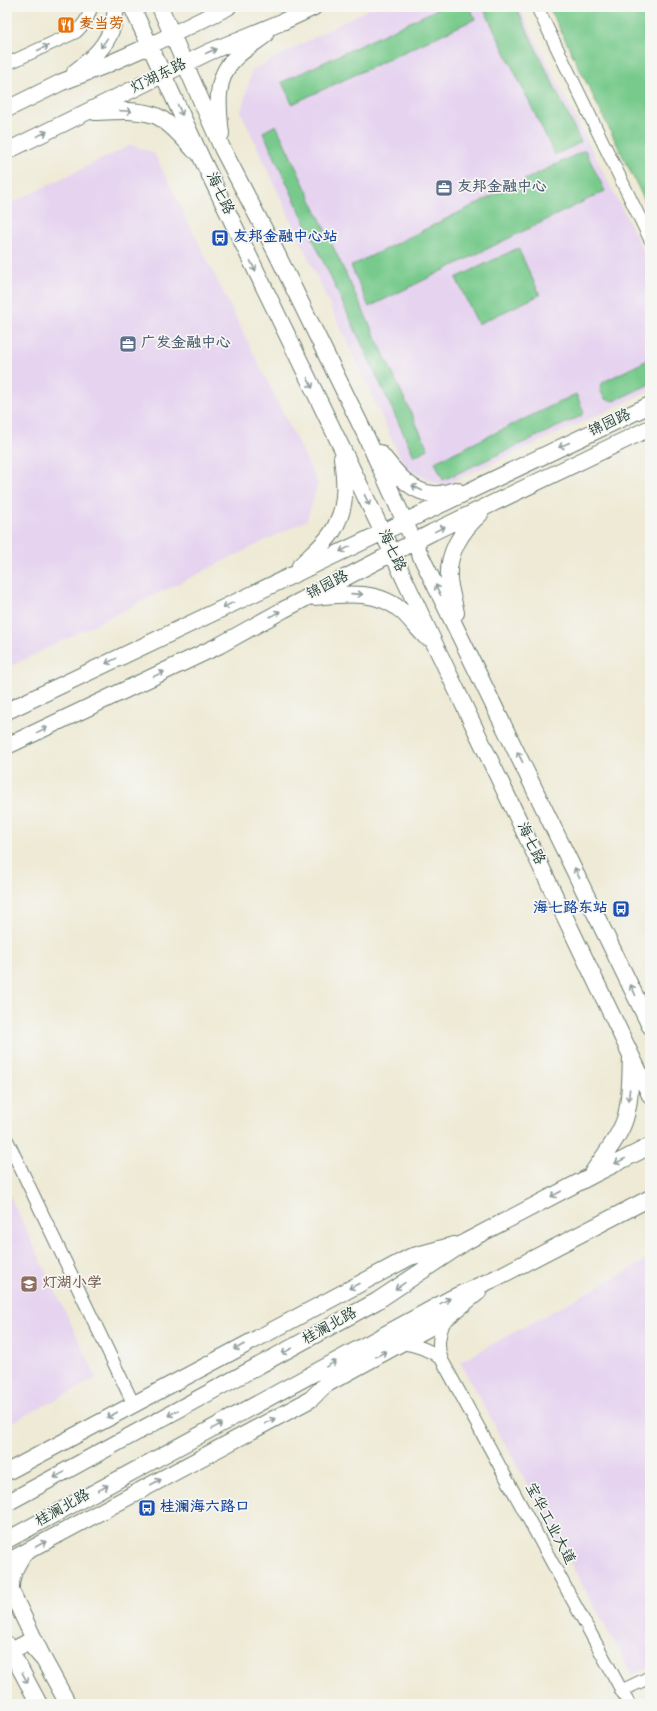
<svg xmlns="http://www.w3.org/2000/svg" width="657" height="1711" viewBox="0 0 657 1711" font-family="Dekko,'LXGW WenKai TC',sans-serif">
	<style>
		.built { fill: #e6d3f0 }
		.green { fill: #78ca8c; stroke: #4c8460 }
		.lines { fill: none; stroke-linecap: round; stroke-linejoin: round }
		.minor-casing { stroke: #677a6c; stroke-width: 14 }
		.major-casing { stroke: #677a6c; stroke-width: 18 }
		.minor { stroke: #fff; stroke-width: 12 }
		.major { stroke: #fff; stroke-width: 16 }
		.oneway { stroke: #8f9e9a }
		.labels { text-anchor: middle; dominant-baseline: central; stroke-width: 3.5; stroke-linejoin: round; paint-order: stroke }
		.food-label { font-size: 15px; font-weight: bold; fill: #c56008; stroke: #f6f6f2; text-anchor: start }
		.street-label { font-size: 15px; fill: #1f3d34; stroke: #f6f6f2 }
		.service-label { font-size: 15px; font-weight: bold; fill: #4e5e75; stroke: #f6f6f2; text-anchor: start }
		.transit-label { font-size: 15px; font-weight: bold; fill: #164399; stroke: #f6f6f2; text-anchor: start }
		.education-label { font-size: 15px; font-weight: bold; fill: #785e54; stroke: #f6f6f2; text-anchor: start }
	</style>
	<rect width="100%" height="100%" fill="#f6f6f2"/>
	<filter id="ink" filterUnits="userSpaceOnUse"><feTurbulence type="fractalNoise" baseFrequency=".025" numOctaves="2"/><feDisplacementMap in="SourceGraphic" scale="8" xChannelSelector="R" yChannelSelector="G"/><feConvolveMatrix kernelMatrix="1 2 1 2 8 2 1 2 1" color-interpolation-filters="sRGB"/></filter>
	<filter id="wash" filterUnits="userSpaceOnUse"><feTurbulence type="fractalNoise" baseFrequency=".012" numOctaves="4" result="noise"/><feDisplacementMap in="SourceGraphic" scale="16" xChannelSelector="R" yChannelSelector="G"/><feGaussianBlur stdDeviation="0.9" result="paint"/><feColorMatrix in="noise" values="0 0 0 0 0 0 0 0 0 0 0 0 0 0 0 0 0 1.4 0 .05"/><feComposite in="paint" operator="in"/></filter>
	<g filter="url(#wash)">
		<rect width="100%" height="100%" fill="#eeead5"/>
		<path class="built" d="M372,7h147l131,257v127l-207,95 -38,-18 -164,-356 11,-42z
			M131,145l23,8 164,330 -11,37 -300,148v-463z
			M7,1190l90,188 -90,47z
			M650,1258v409l-18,8 -172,-313z"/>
		<path class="green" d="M442,7h28l5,12 -183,85 -10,-22z
			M483,7h33l65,135 -26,13z
			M549,7h101v204z
			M276,125l152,324 -14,7 -151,-324z
			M585,150l20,41 -236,116 -18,-41z
			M518,248l22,47 -62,29 -22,-46z
			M650,359v25l-36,17 -9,-2 -5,-9 3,-8z
			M576,394l8,18 -3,4 -138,64 -8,-18z"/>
	</g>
	<g filter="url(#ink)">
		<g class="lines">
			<g class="minor-casing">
				<path id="minor" d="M537,7l113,232
					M7,64l69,-32c8,-8 13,-14 15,-25
					M7,1140l126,263
					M445,1319c-5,14 -9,26 -3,41l187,344
					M401,1343c16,2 29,6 41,17
					M621,1691l29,-14"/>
			</g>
			<g class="major-casing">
				<path id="major" d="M132,7l69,150 181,374 55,118 213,446
					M160,7l62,141 54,104 89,182 49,108 236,484
					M75,72c24,-18 39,-34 41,-65
					M7,109l55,-27 44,-17 45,-20 77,-38
					M95,112c19,-1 41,-3 59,3 14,5 30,24 40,35
					M221,134c-3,-26 -7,-56 14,-76 9,-9 20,-15 30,-23
					M7,151l202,-99 73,-30 32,-15
					M380,453c14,17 30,40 54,41 7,1 16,-3 22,-4
					M300,566c12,-12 31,-27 37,-43 10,-20 8,-43 5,-65
					M314,597c30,-3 64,-8 89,15 8,8 15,17 23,25
					M456,613c-2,-11 -6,-23 -7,-34 -2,-25 12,-48 31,-65
					M7,711l643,-306
					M7,746l213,-101 63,-35 150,-78 217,-104
					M591,1175c11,-17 28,-37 34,-56 6,-19 5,-41 6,-61
					M7,1472l403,-215 44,-12
					M7,1503l370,-202 90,-60 124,-65 59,-30
					M7,1540l445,-242 44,-20 154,-80
					M24,1553c-8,13 -14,22 -13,38l33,69
					M7,1562l304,-163 14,-14 120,-66 33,-27
					M7,1644l32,60
					M11,1651l17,-9 16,18 24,44"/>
			</g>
			<use href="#minor" class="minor"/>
			<use href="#major" class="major"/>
		</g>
		<defs><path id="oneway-shaft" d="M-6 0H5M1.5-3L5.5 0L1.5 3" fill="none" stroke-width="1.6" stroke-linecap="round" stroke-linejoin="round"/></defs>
		<g class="oneway">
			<use href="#oneway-shaft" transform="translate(104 43) rotate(125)"/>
			<use href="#oneway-shaft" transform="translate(43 48) rotate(-24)"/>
			<use href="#oneway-shaft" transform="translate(211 51) rotate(-24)"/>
			<use href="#oneway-shaft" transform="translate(180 110) rotate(66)"/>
			<use href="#oneway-shaft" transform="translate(126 111) rotate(3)"/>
			<use href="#oneway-shaft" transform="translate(42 134) rotate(-26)"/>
			<use href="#oneway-shaft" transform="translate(253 266) rotate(64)"/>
			<use href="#oneway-shaft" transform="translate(310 383) rotate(64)"/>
			<use href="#oneway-shaft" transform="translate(564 445) rotate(155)"/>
			<use href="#oneway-shaft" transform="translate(417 488) rotate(-153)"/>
			<use href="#oneway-shaft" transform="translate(367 500) rotate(64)"/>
			<use href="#oneway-shaft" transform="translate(440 529) rotate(-26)"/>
			<use href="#oneway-shaft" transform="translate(345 549) rotate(154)"/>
			<use href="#oneway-shaft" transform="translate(438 590) rotate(-116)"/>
			<use href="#oneway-shaft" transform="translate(357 594) rotate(4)"/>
			<use href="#oneway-shaft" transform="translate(228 605) rotate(154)"/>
			<use href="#oneway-shaft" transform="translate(275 614) rotate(-29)"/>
			<use href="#oneway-shaft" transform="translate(111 661) rotate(154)"/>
			<use href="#oneway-shaft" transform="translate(159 674) rotate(-26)"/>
			<use href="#oneway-shaft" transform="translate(42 730) rotate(-26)"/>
			<use href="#oneway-shaft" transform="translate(520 757) rotate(-116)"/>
			<use href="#oneway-shaft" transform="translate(577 873) rotate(-116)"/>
			<use href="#oneway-shaft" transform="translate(633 990) rotate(-116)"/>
			<use href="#oneway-shaft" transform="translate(629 1095) rotate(96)"/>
			<use href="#oneway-shaft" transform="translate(620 1161) rotate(154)"/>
			<use href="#oneway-shaft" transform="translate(556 1194) rotate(152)"/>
			<use href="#oneway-shaft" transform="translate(354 1286) rotate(152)"/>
			<use href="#oneway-shaft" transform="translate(400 1286) rotate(146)"/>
			<use href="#oneway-shaft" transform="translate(445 1301) rotate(-29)"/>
			<use href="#oneway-shaft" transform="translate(239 1347) rotate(152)"/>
			<use href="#oneway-shaft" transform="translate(287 1351) rotate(151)"/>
			<use href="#oneway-shaft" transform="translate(381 1354) rotate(-29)"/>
			<use href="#oneway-shaft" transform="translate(331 1364) rotate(-29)"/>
			<use href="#oneway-shaft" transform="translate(173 1413) rotate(151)"/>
			<use href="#oneway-shaft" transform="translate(112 1415) rotate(152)"/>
			<use href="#oneway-shaft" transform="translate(270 1421) rotate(-28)"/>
			<use href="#oneway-shaft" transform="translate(217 1426) rotate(-29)"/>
			<use href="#oneway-shaft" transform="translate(59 1475) rotate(151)"/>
			<use href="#oneway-shaft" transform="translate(156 1482) rotate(-28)"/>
			<use href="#oneway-shaft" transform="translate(103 1488) rotate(-29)"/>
			<use href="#oneway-shaft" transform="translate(41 1544) rotate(-28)"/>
			<use href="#oneway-shaft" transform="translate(25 1678) rotate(62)"/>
		</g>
	</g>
	<defs>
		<g id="restaurant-square" transform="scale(0.9)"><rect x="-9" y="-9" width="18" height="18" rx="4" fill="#e8710a" stroke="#f6f6f2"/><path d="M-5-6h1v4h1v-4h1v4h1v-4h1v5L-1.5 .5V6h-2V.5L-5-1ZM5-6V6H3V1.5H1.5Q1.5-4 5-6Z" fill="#fff"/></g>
		<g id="office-square" transform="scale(0.9)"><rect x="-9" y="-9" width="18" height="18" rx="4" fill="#5c6f8a" stroke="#f6f6f2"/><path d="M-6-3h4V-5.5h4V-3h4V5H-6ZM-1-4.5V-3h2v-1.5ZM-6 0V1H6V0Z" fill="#fff"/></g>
		<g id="bus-square" transform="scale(0.9)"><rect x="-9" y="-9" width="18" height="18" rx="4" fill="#1a4fb4" stroke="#f6f6f2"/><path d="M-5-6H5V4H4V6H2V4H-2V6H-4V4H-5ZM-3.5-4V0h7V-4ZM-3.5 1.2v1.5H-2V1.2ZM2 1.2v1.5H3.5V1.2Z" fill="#fff"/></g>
		<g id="school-square" transform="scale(0.9)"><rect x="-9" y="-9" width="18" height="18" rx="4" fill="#8d6e63" stroke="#f6f6f2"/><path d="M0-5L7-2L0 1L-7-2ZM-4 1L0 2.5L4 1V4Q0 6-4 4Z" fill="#fff"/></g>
	</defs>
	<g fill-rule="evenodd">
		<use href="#restaurant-square" x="66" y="25"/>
		<use href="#office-square" x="444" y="188"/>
		<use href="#bus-square" x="220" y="238"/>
		<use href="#office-square" x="128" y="344"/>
		<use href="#bus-square" x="621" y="909"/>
		<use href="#school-square" x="29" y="1284"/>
		<use href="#bus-square" x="147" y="1508"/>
	</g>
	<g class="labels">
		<g class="food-label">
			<text x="79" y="25">麦当劳</text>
		</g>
		<g class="street-label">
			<text transform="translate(159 77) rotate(-26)">灯湖东路</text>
			<text transform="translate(219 194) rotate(64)">海七路</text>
			<text transform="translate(610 424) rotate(-25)">锦园路</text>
			<text transform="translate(391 551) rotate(65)">海七路</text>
			<text transform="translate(328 586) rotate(-27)">锦园路</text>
			<text transform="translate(530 844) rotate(64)">海七路</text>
			<text transform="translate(330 1327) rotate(-29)">桂澜北路</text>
			<text transform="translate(63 1509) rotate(-29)">桂澜北路</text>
			<text transform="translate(549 1524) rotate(62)">宝华工业大道</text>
		</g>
		<g class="service-label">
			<text x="457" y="188">友邦金融中心</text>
			<text x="141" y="344">广发金融中心</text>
		</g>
		<g class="transit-label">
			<text x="233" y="238">友邦金融中心站</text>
			<text x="608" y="909" text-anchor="end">海七路东站</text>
			<text x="160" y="1508">桂澜海六路口</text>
		</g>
		<g class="education-label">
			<text x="42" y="1284">灯湖小学</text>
		</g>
	</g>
	<rect width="657" height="1711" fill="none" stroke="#f6f6f2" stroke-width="24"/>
</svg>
